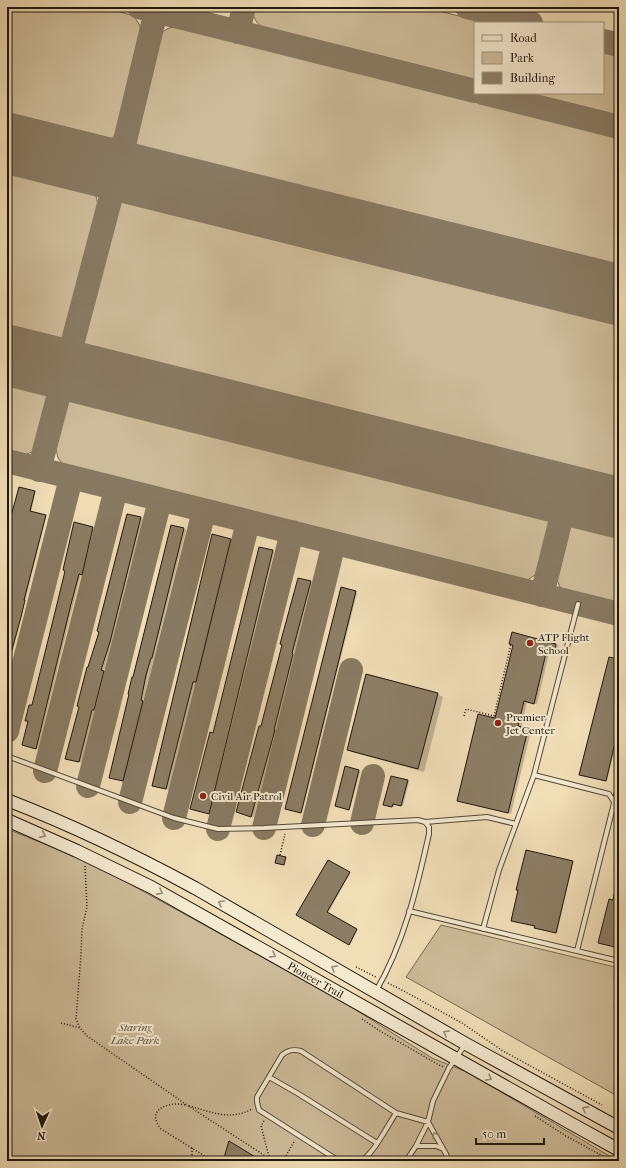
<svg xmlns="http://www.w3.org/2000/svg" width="626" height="1168" viewBox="0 0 626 1168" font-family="'IM FELL French Canon',serif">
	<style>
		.green { fill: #cdbc9a; stroke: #766954 }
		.shadow { fill: #0003 }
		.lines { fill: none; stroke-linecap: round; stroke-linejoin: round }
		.taxiway { stroke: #887a62; stroke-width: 24 }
		.runway { stroke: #887a62; stroke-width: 61 }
		.building { fill: #8c7e65; stroke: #20160d }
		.service-casing { stroke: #544838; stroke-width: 6 }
		.secondary-casing { stroke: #20160d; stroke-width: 14 }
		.path { stroke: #20160d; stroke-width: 1.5; stroke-dasharray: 1 2; stroke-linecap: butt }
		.service { stroke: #f5ead0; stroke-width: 4 }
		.secondary { stroke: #f5ead0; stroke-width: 12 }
		.oneway { stroke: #958b78 }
		.poi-dot { fill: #8f2418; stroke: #f5ead0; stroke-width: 1.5 }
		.labels { text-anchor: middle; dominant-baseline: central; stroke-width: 4; stroke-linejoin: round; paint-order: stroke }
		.poi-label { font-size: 11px; fill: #20160d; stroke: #f5ead0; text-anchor: start }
		.street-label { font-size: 11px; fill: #20160d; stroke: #f5ead0 }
		.park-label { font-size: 11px; font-style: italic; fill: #5d503e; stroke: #f5ead0 }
	</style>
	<rect width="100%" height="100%" fill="#f0deb7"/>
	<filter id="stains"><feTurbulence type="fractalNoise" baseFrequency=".005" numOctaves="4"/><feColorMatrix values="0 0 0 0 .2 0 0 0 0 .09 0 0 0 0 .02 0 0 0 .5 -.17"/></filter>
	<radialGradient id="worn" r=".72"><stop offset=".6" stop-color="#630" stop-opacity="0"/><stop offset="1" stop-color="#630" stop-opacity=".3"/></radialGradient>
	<path class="green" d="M7,7h96l31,9 6,10 1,10 -23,92 -4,8 -8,7 -11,1 -88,-22z
		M252,7h171l64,16h-12v59l-209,-52c-10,-7 -13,-11 -14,-23z
		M178,26l441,109v140l-470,-117c-13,-6 -14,-11 -15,-25l23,-92c6,-11 9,-13 21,-15z
		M603,52l16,4v62l-100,-25h84z
		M7,165l80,19c9,10 11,14 11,27l-32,123 -5,10 -10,5 -11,-1 -33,-9z
		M134,196l485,122v175l-524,-132c-10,-6 -11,-10 -13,-21l33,-127c5,-10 8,-13 19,-17z
		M7,372c18,5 40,5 43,27l-11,46c-11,12 -17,12 -32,8z
		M86,392l452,113 7,6 4,9 1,9 -11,38 -4,8 -9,6h-7l-448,-111 -8,-5 -5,-7 -2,-9 10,-42 3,-7 7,-6z
		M588,517l31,8v77l-1,1 -10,1 -36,-9 -12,-8 -5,-12 12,-45 8,-10z
		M7,829l81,32 249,137 95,60 35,14 151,89h-611z
		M441,925l178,43v129l-213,-120z"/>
	<path class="shadow" d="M34,492l1,1 -4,20 15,4 -39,157v-139z
		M141,518l3,2 -30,124 -9,29 2,1 -9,38 -2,-1 -13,52 -13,-3 -4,-2z
		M75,524l20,5 -11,46 -3,-1 -8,31 -35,144 -15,-4 43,-174z
		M172,526l14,4 -43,172 1,1 -19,79 -13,-4 22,-100z
		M230,540l3,1 -35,142 -2,-1 -27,108 -13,-3 -3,-1z
		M273,551l1,1 -63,262 -18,-4 20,-76z
		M298,579l15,4 -59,234 -15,-4 44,-168z
		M342,589l15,4 -55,220 -15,-4z
		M513,633l46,13 -3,10 -7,-2 -12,50 -10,-2 -6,26 10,3 -20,83 -50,-12 -3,-1 38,-82 18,-74z
		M619,660v70l-12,51 -26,-6z
		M437,694l6,3 -19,75 -69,-19 -7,-3z
		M345,768l15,4 -10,37 -13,-3z
		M408,781l1,1 -6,24 -9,-2v3l-9,-2z
		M328,861l22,13 -22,39 29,17 -7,15 -53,-30z
		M572,862l1,1 -16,70 -21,-5v-2z
		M619,880v55l-3,12 -16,-4 13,-42z"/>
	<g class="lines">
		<path class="taxiway" d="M139,7l336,84
			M467,7l64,16
			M238,32l6,-25
			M603,41l16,4
			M483,93l136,34
			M7,461l612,153
			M39,470l79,-300 38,-159
			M542,595l25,-100
			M7,731l64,-253
			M45,771l71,-282
			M88,786l72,-286
			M130,802l74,-291
			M174,818l74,-296
			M362,823l11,-47
			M313,825l38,-155
			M264,828l70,-285
			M218,829l74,-297"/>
		<path class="runway" d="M7,143l612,152
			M7,355l612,153"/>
	</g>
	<path class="building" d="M19,487l16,4 -5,20 16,4 -22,85h1l-4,17 -11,40h-3v-126z
		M127,514l14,3 -31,125 -9,28 3,1 -10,39h-2l-13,52 -14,-3 14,-52 -2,-1 10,-39h1l11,-35 -2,-1z
		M74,522l19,5 -11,48 -3,-1 -8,30 -35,145 -14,-4 6,-24h-3l4,-16h3l26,-105 7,-29 -2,-1z
		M171,525l13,3 -32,130h-1l-5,17 -5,25 2,1 -20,80 -14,-3 20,-84h-1l4,-17h1z
		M212,534l19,5 -35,143h-3l-27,107 -14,-3z
		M259,547l14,3 -64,264 -19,-5 20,-77 3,1z
		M298,578l13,3 -19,72 1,1 -19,76h1l-24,87 -15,-5 23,-86h2l21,-81 -2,-1z
		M341,587l15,4 -55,222 -16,-4z
		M512,632l44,12 -2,11 -8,-2 -12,51 -10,-3 -6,25 10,3 -20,84 -51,-12 21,-87 17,4 18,-73 -4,-1z
		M609,657l10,2v67l-13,55 -27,-6z
		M366,674l72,19 -20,76 -71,-19z
		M345,766l14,4 -10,40 -14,-4z
		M391,776l17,4 -7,26 -8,-2 -1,3 -9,-2z
		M526,850l47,11 -17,72 -22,-5 1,-2 -24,-5 7,-31h-2z
		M277,855l9,2 -2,8 -9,-2z
		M328,860l22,12 -23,40 30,17 -8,16 -53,-30z
		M616,885l3,1v46l-4,15 -17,-4 11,-44 4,1z
		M229,1141l33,20h-39z"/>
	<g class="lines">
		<g class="service-casing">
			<path id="service" d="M7,756l167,62 44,11 46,-1 154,-8 7,2 62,-5 29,7
				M534,775l75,19 5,8 5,4
				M409,911l210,50
				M483,929l16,-59 35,-95 44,-171
				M577,951l42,-168
				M376,991c28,-48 41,-103 53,-157v-7l-4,-5
				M269,1077l28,16 80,50
				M416,1146h20l5,2
				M339,1161l-80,-51 -2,-8v-5l25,-42c6,-5 11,-6 19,-4l95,62 32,9 18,32 3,7
				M360,1161c12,-4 28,-36 36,-48
				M406,1161l10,-15 12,-24 5,-21 16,-33 16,-23"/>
		</g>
		<g class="secondary-casing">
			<g id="secondary">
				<path d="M7,800c65,25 127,55 188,88l271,156 153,84"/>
				<path id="s1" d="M7,820l70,31 74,36 421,237 47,26"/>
			</g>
		</g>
		<path class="path" d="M464,716l2,-7 28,7 17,-72
			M280,855l5,-21
			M85,866l2,41 -5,22 -1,26 -5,64 4,9 7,8 100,69 86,56
			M356,967l20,10
			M388,983l12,6 62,34 41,28 99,54
			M362,1019l18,12 59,34 5,2
			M61,1023l19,5
			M185,1105c-17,-4 -40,5 -24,24l42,26 6,6
			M189,1106c23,6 40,15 63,3
			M535,1116l31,20 46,25
			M264,1121l-3,5 8,31
			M192,1161v-13
			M283,1161l12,-21"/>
		<use href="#service" class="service"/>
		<use href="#secondary" class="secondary"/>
	</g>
	<defs><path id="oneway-chevron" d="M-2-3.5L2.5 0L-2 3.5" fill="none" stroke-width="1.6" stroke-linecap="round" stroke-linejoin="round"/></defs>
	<g class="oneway">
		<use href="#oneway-chevron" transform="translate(43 835) rotate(24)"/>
		<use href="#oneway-chevron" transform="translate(160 892) rotate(29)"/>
		<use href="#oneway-chevron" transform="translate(221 903) rotate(-150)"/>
		<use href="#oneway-chevron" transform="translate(273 955) rotate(29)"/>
		<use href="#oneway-chevron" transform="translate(334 968) rotate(-150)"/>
		<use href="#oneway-chevron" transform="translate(446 1033) rotate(-150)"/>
		<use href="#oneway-chevron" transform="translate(489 1078) rotate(29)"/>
		<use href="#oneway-chevron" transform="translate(585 1109) rotate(-151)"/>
		<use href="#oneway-chevron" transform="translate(435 1135) rotate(-118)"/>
	</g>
	<g class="poi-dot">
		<circle cx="530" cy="643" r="4"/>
		<circle cx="498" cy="723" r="4"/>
		<circle cx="203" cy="796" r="4"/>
	</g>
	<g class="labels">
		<g class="poi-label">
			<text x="538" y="637">ATP Flight<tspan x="538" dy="13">School</tspan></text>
			<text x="506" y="717">Premier<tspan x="506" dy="13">Jet Center</tspan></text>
			<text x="211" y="796">Civil Air Patrol</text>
		</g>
		<g class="street-label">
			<text stroke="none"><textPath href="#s1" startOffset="348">Pioneer Trail</textPath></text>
		</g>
		<g class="park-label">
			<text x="135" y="1027">Staring<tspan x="135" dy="13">Lake Park</tspan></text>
		</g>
	</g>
	<rect width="626" height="1168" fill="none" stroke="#f0deb7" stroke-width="24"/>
	<rect x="8" y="8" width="610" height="1152" fill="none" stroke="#20160d" stroke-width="2"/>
	<rect x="12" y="12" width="602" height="1144" fill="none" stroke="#20160d"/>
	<rect x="474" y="22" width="130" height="72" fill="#f5ead0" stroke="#a09582"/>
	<rect x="482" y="35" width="20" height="6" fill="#f5ead0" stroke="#a09582"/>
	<text x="510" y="42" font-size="12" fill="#20160d">Road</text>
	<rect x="482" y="52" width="20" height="12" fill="#cdbc9a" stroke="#a09582"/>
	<text x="510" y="62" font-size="12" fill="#20160d">Park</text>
	<rect x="482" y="72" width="20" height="12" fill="#8c7e65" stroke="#a09582"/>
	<text x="510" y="82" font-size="12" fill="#20160d">Building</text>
	<g transform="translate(42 1126) rotate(183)" stroke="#f5ead0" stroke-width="3" paint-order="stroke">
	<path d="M0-3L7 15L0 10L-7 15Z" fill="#20160d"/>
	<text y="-6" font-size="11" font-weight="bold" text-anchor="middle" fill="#20160d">N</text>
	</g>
	<path d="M476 1138v6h68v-6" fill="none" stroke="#20160d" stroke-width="2"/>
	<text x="482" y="1138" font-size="12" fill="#20160d" stroke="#f5ead0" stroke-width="3" paint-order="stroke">50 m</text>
	<rect width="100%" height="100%" filter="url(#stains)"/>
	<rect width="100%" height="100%" fill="url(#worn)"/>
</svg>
